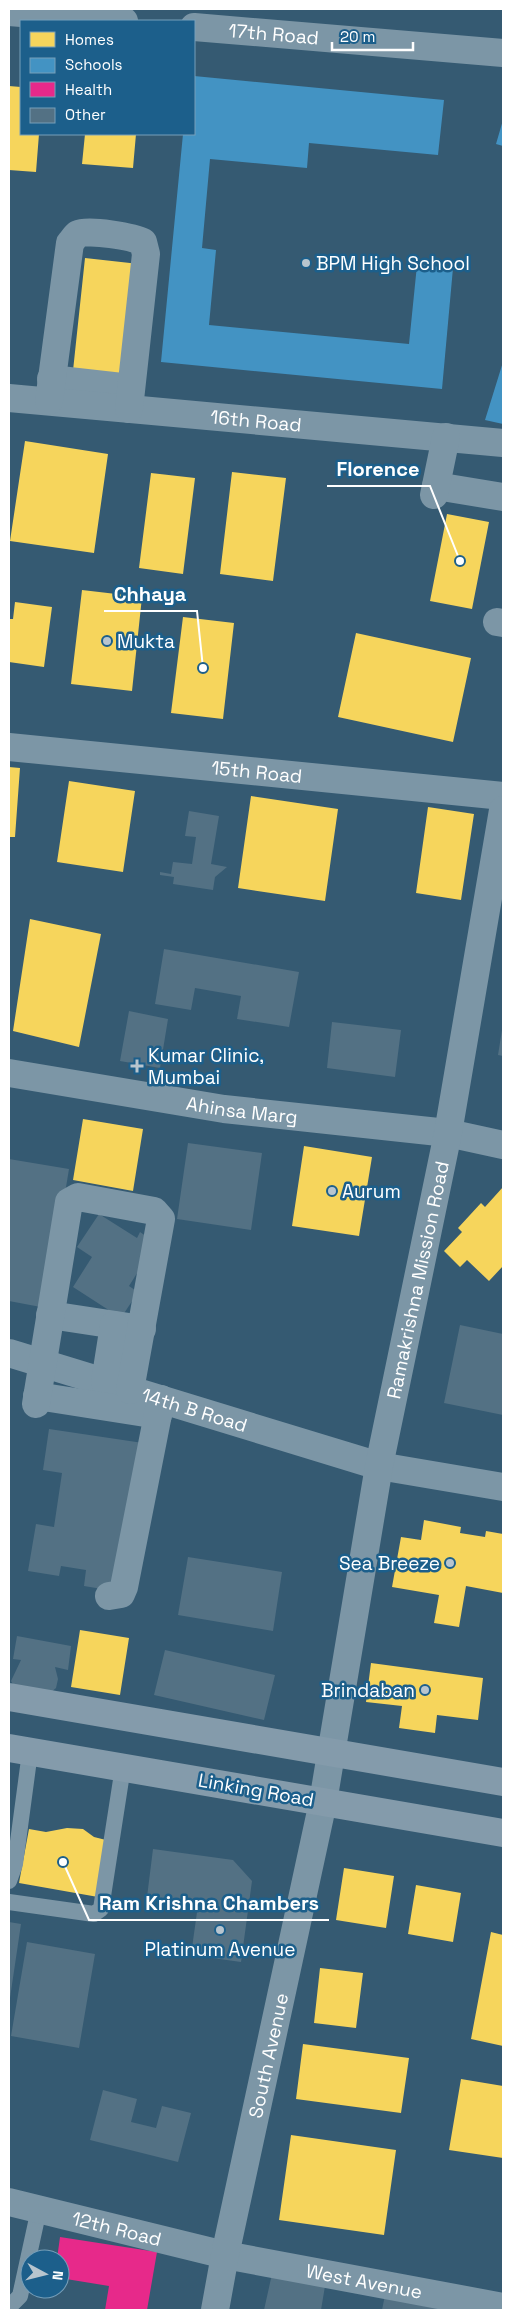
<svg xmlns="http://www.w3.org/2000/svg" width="512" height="2319" viewBox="0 0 512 2319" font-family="'Space Grotesk',sans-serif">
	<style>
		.homes { fill: #f6d55c }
		.schools { fill: #4393c3 }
		.health { fill: #e7298a }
		.building { fill: #537184 }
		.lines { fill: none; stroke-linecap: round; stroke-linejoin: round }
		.service { stroke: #7c96a6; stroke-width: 16 }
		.minor { stroke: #7c96a6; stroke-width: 28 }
		.tertiary { stroke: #7c96a6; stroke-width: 28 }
		.secondary { stroke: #849bab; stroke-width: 28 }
		.poi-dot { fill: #b8c5ce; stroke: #1c5f8b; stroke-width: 2 }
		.labels { text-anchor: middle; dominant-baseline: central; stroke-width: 5; stroke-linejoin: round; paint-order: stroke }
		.street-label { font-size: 19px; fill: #fff; stroke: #1c5f8b }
		.poi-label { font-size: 19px; fill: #fff; stroke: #1c5f8b; text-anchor: start }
		.leader { fill: none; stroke: #fff; stroke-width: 2 }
		.callout-dot { fill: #fff; stroke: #1c5f8b; stroke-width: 2 }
		.callout-label { font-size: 20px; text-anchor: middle; font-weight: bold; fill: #fff; stroke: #1c5f8b; stroke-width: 5; stroke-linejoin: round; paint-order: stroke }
	</style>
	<rect width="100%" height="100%" fill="#355a72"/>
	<path class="homes" d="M9,86l12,1v47h18l-3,38 -27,-2z
		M85,134h51l-3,34 -51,-4z
		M85,258l54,6 -13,122 -54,-6z
		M25,441l83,13 -14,99 -84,-12z
		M232,472l54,6 -13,103 -53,-7z
		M151,473l44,5 -12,96 -44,-6z
		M447,514l42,8 -17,87 -42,-8z
		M82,590l60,7 -10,94 -61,-7z
		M15,602l37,5 -8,60 -35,-5v-43h4z
		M183,617l51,6 -11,96 -52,-6z
		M356,633l115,25 -18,84 -115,-25z
		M9,767l11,1 -5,69h-6z
		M69,781l66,10 -12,81 -66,-10z
		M251,796l87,13 -13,92 -87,-13z
		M428,807l46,7 -13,86 -45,-7z
		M30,919l71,15 -22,113 -66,-16z
		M83,1119l60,10 -10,62 -60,-11z
		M304,1146l68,11 -13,79 -67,-10z
		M503,1187v79l-14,15 -22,-21 -7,7 -16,-16 18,-19 -4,-4 23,-25 4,4z
		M424,1520l37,7 -1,6 25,4 1,-6 17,3v59l-37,-7 -7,41 -25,-4 5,-28 -47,-8 9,-50 20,3z
		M80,1630l49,8 -9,57 -49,-8z
		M371,1663l112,15 -5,42 -41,-5 -2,18 -36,-5 3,-22 -36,-4z
		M67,1828l16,1 11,8 12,3 -8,57 -79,-14 10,-54 17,3z
		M344,1868l50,8 -8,52 -50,-8z
		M416,1885l45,8 -8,49 -45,-8z
		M491,1932l12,3v111l-32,-7z
		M320,1968l43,5 -7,55 -42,-5z
		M303,2044l106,14 -8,55 -105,-14z
		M461,2079l42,7v72l-54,-8z
		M291,2135l105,15 -12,85 -105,-15z"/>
	<path class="schools" d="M194,76l250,24 -6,55 -129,-12 -2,25 -97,-9 -8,89 14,2 -7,75 200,19 8,-79 36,3 -11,121 -281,-27 22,-228h11z
		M503,120v26l-7,-2z
		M503,362v62l-18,-4z"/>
	<path class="health" d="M60,2237l97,15 -10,58h-42l4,-24 -49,-8v-19h-3z"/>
	<path class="building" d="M189,811l30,5 -8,48 16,3 -12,10 -2,13 -40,-6 1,-7 -14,-2v-3l11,2 2,-12 19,2 4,-27 -11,-1z
		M164,949l135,23 -10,55 -52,-8 4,-23 -46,-8 -4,22 -36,-6z
		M129,1011l39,8 -8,49 -40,-7z
		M332,1022l69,8 -6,47 -68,-9z
		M502,1030h1v26l-5,-1z
		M188,1143l74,10 -11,77 -74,-11z
		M9,1159l60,10 -23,139 -37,-7z
		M99,1214l38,24 3,-6 16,11 -27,43 9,6 -17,26 -48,-31 19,-30 -15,-10z
		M460,1325l43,9v81l-59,-12z
		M49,1429l94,14 -29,148 -30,-5 2,-16 -25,-4 -2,10 -31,-5 8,-47 18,3 8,-54 -19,-3z
		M188,1557l94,15 -9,59 -95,-16z
		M17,1636l54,10 -3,24 -13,-3 3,12 -2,9 -6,5 -35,-5 -4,-7 10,-21 -8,-1z
		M165,1650l110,25 -11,45 -110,-25z
		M153,1849l80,11 19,21 -11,81 -50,-7 7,-50 -51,-8z
		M9,1922l12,2 -11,74h-1z
		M27,1942l68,12 -16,94 -68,-12z
		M103,2090l34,9 -6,23 25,6 6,-22 29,7 -13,49 -88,-22z
		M272,2274l53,12 -4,24h-57z
		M385,2295l64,15h-67z"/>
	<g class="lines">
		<path class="service" d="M9,1881l6,-17 15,-112
			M9,1902l85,12 7,-5 22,-142
			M9,2307l11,-11 19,-87"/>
		<g class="minor">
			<path d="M9,12l115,9"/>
			<path id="s1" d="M194,27l309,26"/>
			<path d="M51,379l80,9"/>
			<path id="s2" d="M9,398l494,45"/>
			<path d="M49,401l21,-158c2,-2 5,-7 8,-9 10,-5 56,3 65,8l3,12 -17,155"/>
			<path d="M436,486l67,11"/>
			<path d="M434,495l12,-58"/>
			<path d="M497,622l6,1"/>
			<path id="s3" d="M9,747l494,49"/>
			<path id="s4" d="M9,1073l215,36 224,24 55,12"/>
			<path d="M50,1315l92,14"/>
			<path id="s5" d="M9,1353l370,113 124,21"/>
			<path d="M105,1382l9,-57"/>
			<path d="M37,1396l121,19"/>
			<path d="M36,1404l33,-202 9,-5 76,14 7,8 -31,171"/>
			<path d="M109,1596l12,-2 3,-7 37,-188"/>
			<path id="s6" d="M9,2202l216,53 278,52"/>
		</g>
		<path class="tertiary" id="s7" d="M215,2310l10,-55 98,-453 56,-336 69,-333 55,-323"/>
		<path class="secondary" d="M9,1697l494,85
			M9,1748l494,85"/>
	</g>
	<g class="poi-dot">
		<circle cx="306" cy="263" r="5"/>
		<circle cx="107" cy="641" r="5"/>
		<path d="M134.5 1058.5h5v5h5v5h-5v5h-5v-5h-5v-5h5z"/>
		<circle cx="332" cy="1191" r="5"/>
		<circle cx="450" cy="1563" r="5"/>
		<circle cx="425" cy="1690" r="5"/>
		<circle cx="220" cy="1930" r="5"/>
	</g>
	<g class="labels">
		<g class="street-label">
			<text stroke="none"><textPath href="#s1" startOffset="80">17th Road</textPath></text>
			<text stroke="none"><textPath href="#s2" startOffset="248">16th Road</textPath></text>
			<text stroke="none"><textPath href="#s3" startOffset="249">15th Road</textPath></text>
			<text stroke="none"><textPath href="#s4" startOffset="236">Ahinsa Marg</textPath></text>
			<text stroke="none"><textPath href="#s7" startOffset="1050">Ramakrishna Mission Road</textPath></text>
			<text stroke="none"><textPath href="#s5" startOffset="194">14th B Road</textPath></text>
			<text transform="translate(256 1790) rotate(10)">Linking Road</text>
			<text stroke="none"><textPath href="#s7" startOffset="260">South Avenue</textPath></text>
			<text stroke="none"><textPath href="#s6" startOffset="111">12th Road</textPath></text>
			<text stroke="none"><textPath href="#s6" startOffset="364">West Avenue</textPath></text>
		</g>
		<g class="poi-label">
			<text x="316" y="263">BPM High School</text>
			<text x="117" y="641">Mukta</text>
			<text x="148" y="1055">Kumar Clinic,<tspan x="148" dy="22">Mumbai</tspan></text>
			<text x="342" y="1191">Aurum</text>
			<text x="440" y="1563" text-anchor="end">Sea Breeze</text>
			<text x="415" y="1690" text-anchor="end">Brindaban</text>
			<text x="220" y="1949" text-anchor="middle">Platinum Avenue</text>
		</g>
	</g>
	<path class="leader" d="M460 561L430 486H327M203 668L197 611H104M63 1862L89 1920H329"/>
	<g class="callout-dot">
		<circle cx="460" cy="561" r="5"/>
		<circle cx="203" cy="668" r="5"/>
		<circle cx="63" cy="1862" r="5"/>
	</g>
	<g class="callout-label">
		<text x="378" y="476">Florence</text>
		<text x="150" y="601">Chhaya</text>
		<text x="209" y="1910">Ram Krishna Chambers</text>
	</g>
	<rect width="512" height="2319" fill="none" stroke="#ffffff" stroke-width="20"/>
	<rect x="20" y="20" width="175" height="115" fill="#1c5f8b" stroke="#779fb9"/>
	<rect x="30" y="32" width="25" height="15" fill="#f6d55c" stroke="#779fb9"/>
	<text x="65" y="45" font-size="15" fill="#ffffff">Homes</text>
	<rect x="30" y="58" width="25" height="15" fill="#4393c3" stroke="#779fb9"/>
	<text x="65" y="70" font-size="15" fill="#ffffff">Schools</text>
	<rect x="30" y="82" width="25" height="15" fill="#e7298a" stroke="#779fb9"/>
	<text x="65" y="95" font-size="15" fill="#ffffff">Health</text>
	<rect x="30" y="108" width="25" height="15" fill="#537184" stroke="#779fb9"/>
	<text x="65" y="120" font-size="15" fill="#ffffff">Other</text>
	<g transform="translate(45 2274) rotate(97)"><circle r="24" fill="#1c5f8b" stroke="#779fb9"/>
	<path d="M0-4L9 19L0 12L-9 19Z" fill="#b8c5ce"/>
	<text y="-8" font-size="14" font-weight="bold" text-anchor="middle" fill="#ffffff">N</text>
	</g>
	<path d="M332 42v8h81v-8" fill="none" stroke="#ffffff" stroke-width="2.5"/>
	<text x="340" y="42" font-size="15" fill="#ffffff" stroke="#1c5f8b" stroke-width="4" paint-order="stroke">20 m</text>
</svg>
